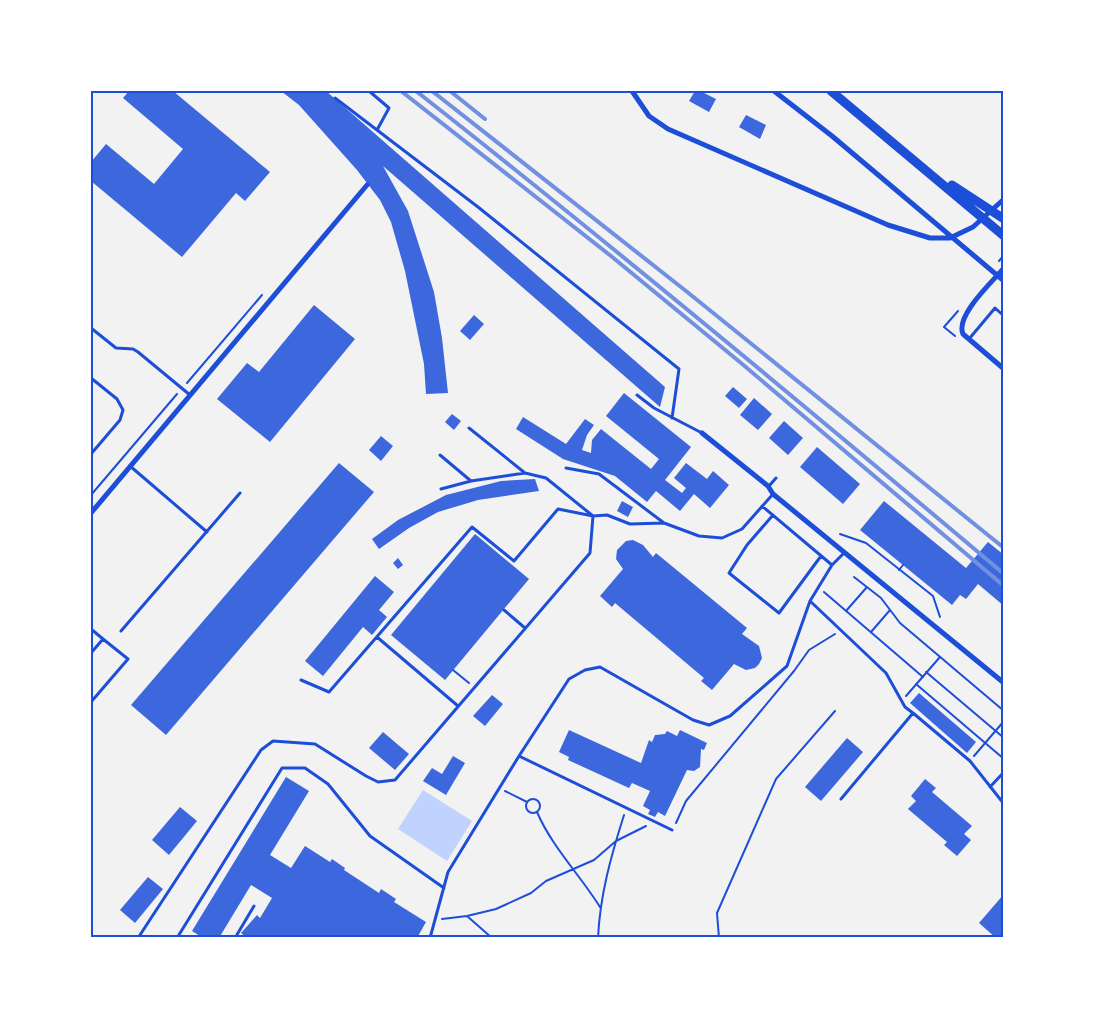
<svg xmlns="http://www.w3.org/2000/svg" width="1095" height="1029" viewBox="0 0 1095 1029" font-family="Arial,sans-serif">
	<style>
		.water { fill: #bfd3fe }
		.building { fill: #3d67dc }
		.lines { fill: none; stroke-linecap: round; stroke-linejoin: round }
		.path { stroke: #1d4ed8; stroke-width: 2 }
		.service { stroke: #1d4ed8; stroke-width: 3 }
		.minor { stroke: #1d4ed8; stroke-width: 5 }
		.primary { stroke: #1d4ed8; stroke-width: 9 }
		.rail { stroke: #7290e2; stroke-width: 4 }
		.neatline { fill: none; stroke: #1d4ed8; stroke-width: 2 }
	</style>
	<rect width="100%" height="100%" fill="#f2f2f2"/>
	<path class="water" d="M423,790l49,31 -25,40 -49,-32z"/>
	<path class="building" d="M129,91h44l97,81 -25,29 -9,-8 -54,64 -91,-76v-19l15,-18 48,40 29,-35 -60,-51z
		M281,91h45l339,296 -5,20 -277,-241 25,45 26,81 8,46 6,55 -22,1 -2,-30 -19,-93 -14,-49 -11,-22 -23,-30 -58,-65z
		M695,91h5l16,8 -7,13 -20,-11z
		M746,115l20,10 -6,14 -21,-12z
		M314,305l41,34 -85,103 -53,-43 30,-36 12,9z
		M474,315l10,9 -14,16 -10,-9z
		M733,387l14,12 -8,9 -14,-12z
		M624,393l67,54 -26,33 17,13 4,-5 -12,-10 12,-15 21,16 6,-8 16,14 -19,23 -16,-14 -14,17 -24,-20 -9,11 -32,-26 -52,-17 -47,-30 7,-12 43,27 19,-25 9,6 -7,10 -5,15 9,3 1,-13 9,-11 50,40 8,-10 -53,-43z
		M754,398l18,16 -14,16 -18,-15z
		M452,414l9,7 -7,9 -9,-8z
		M784,421l19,17 -15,17 -19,-17z
		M381,436l12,10 -12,15 -12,-11z
		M817,447l43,37 -17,20 -43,-37z
		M339,463l35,29 -208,243 -35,-30z
		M535,479l4,12 -61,9 -40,12 -29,16 -30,21 -7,-10 26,-19 48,-25 55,-14z
		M622,501l11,6 -5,10 -11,-6z
		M884,501l82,67 22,-26 16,13v51l-26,-22 -12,15 -6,-4 -8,10 -92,-75z
		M475,534l54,45 -84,101 -54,-45z
		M633,540l10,5 10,12 3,-4 91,75 -5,6 17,12 3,12 -3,6 -4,4 -9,2 -12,-6 -22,26 -11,-9 3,-3 -89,-75 -3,4 -12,-11 23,-27 -7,-10 1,-9 9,-9z
		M398,558l5,7 -5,4 -5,-6z
		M375,576l19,16 -15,18 8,7 -15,18 -9,-8 -40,49 -18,-15z
		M919,693l57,49 -9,11 -57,-50z
		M492,695l11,9 -18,22 -12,-10z
		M569,730l72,33 8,-23 3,2 3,-7 10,-1 2,-3 10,5 3,-6 27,13 -3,7 -3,-1 -1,18 -6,4 -7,-1 -22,46 -7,-4 -3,5 -7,-3 2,-4 -7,-4 7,-15 -18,-8 -3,5 -61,-28 1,-3 -10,-5z
		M383,732l26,22 -14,16 -26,-22z
		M847,738l16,14 -42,49 -16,-14z
		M453,756l12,7 -19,32 -23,-14 9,-13 10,6z
		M286,777l23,14 -39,64 21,13 14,-22 25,16 2,-3 13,9 -1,2 35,23 2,-4 15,10 -2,3 32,20 -9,16h-170l-6,-5 16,-18 3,3 12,-20 -21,-13 -32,53h-16l-11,-7z
		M925,779l11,9 -4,4 40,34 -8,8 7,6 -14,16 -13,-11 3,-3 -39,-33 8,-8 -5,-5z
		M180,807l17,14 -28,34 -17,-15z
		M148,877l15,12 -28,34 -15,-13z
		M1004,894v44h-8l-17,-15z"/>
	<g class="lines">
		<path class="path" d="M999,261l5,-6
			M955,336l-11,-9 14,-16
			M187,383l75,-88
			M91,495l86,-101
			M840,534l26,9 67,53 7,21
			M899,570l4,-5
			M854,577l27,21 19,25 104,88
			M824,592l99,85
			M846,611l21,-24
			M871,632l19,-22
			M453,670l16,13
			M926,672l78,66
			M916,684l88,75
			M906,696l34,-39
			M974,756l30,-35
			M505,791l22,11
			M526 806a7 7 0 1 1 14 0a7 7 0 1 1-14 0Z
			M537,812c15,35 43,63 63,95
			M676,823l10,-22 108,-130 15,-21 26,-16
			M467,916l29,-7 35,-16 15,-12 48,-21 22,-19 30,-15
			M442,919l25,-3 25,22
			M598,938c2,-43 13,-82 26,-123
			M719,938l-2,-25 59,-134 59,-68"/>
		<path class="service" d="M369,91l20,17 -12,22
			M335,98l143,109 201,162 -7,49
			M91,328l25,20 17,1 5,3 52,43
			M969,339l26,-31 9,8
			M91,378l26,21 6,11 -3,10 -29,34
			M637,395l17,13 48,25
			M469,428l56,45 21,5 47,38 14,-1 23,9 34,-1 35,13 23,2 20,-9 31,-35
			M440,455l31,26
			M130,466l77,66
			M566,468l33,6 65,49
			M769,486l7,-8
			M441,489l30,-8 54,-8
			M762,506l70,59
			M773,515l-26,30 -18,28 50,40 42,-57
			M810,601l76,72 19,34 8,6
			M504,610l21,18
			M91,629l12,10 -12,14
			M121,631l119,-138
			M377,637l81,69
			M91,702l37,-43 -25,-20
			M519,756l153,74
			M990,787l14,-15
			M841,799l72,-86 57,48 34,43
			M138,938l123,-188 12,-9 42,3 51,32 12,6 17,-2 195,-227 3,-37 -35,-7 -44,52 -42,-34 -143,165 -28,-12
			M177,938l105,-170h23l23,16 42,52 74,52
			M235,938l19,-32
			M430,938l18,-66 71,-116 50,-77 16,-9 15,-3 93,53 16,5 21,-9 57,-50 23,-65 22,-36 12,-12"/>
		<path class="minor" d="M632,91l17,25 19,13 220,96 42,13h20l23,-11 31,-28
			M774,91l58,45 172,145
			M1004,268c-12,14 -49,48 -41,66l41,35
			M702,433l66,53 5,8 231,189
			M91,513l276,-328"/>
		<path class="primary" d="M831,91l173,145
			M952,185l52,34"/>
		<path class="rail" d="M401,91l210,165 130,107 263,223
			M416,91c200,157 394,319 588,483
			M432,91l254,200 318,257
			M450,91l35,28"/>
	</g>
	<rect width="1095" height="1029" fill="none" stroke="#ffffff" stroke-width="185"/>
	<rect x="92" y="92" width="910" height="844" class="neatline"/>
</svg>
